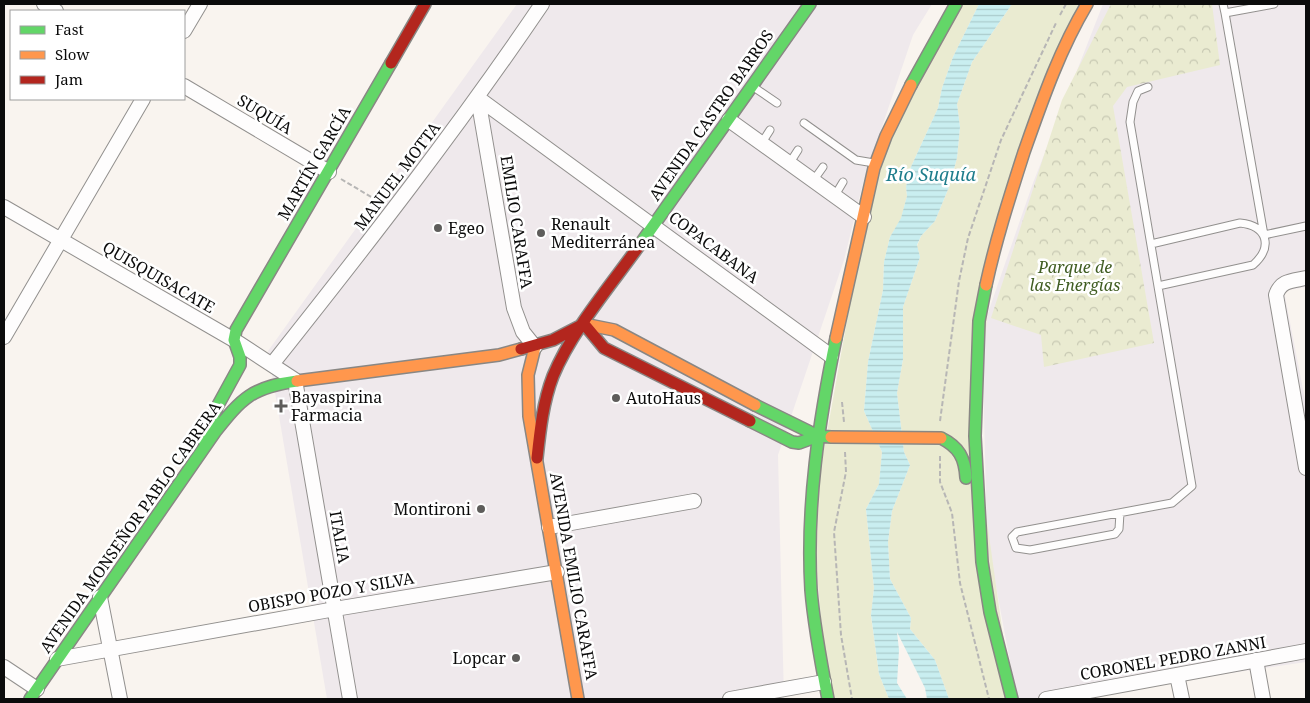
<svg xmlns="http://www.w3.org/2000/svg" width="1310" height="703" viewBox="0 0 1310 703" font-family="'Noto Serif',serif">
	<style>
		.industrial { fill: #efe9ec }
		.grass { fill: #eaebd1 }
		.park { fill: url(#park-crowns) }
		.water { fill: url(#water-rules) }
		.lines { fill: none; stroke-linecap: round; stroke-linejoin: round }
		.lane-casing { stroke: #92908e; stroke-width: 9 }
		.street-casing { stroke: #92908e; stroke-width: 16 }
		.fast-casing { stroke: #898784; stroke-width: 14 }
		.slow-casing { stroke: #898784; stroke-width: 14 }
		.jam-casing { stroke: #898784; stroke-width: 14 }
		.path { stroke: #b7b6b5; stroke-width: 2; stroke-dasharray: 5 2.5; stroke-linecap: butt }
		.lane { stroke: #fefdfd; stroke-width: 7 }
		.street { stroke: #fefdfd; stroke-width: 14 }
		.fast { stroke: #63d668; stroke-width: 11 }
		.slow { stroke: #ff974d; stroke-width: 11 }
		.jam { stroke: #b3261e; stroke-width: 11 }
		.slow-bridge-casing { stroke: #898784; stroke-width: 14; stroke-linecap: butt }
		.slow-bridge { stroke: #ff974d; stroke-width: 11 }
		.poi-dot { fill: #5e5d5b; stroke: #fff; stroke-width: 2 }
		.labels { text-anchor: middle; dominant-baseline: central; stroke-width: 5; stroke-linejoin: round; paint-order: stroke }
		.street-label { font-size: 16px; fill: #0b0b0b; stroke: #fff }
		.poi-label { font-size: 16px; fill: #0b0b0b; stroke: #fff; text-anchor: start }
		.park-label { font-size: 16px; font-style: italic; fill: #405d22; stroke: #fff }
		.water-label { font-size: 18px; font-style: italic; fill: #1f7d8c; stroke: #fff }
	</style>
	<defs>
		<pattern id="park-crowns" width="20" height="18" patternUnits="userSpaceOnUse" patternTransform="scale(1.25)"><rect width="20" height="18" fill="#eaebd1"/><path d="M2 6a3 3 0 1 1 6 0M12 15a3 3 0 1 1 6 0" fill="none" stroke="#c7c8b2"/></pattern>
		<pattern id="water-rules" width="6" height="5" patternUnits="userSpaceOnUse" patternTransform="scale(1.25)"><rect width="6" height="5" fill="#c9eef0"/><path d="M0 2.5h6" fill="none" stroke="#abcbcc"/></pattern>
	</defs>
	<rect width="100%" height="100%" fill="#f9f4ef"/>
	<path class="industrial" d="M517,4h415l-19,31 -50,148 -19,77 -66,195 6,244h-457l-59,-348z
		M1103,4h203v283l-22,4 22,114v257l-253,37h-36l-30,-161 -5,-208 51,-147z"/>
	<path class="grass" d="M956,4h23l-26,53 -11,31 -4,20 -28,61 -4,18 1,9 -6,23 -11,18 -6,25 -1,28 -15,72 -4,49 18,41 -3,32 -13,25 8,79 -3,28 8,58 10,25h-61l-16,-183 61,-340z
		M1012,4h75l-92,238 -20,194 37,263h-63l-14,-39 -25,-31 1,-11 -21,-39 -2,-37 4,-31 18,-46 -6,-13 -7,-59 6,-34v-52l17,-50 -3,-11 4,-10 14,-15 14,-34 8,-29 3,-31 -3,-23 15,-42z"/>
	<path class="park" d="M1111,4h101l8,61 -93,22 -14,19 41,237 -110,24 -3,-32 -50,-17 71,-218z"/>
	<path class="water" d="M979,4h33l-40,58 -15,42 3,23 -3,31 -8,29 -14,34 -14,15 -4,9 3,12 -17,50v52l-6,34 7,59 6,13 -18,46 -4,31 2,37 21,39 -1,11 25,31 14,39h-22l-2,-11 -28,-56 2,18 -2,33 10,16h-18l-10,-25 -8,-59 3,-27 -8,-79 13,-25 3,-32 -18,-41 4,-49 15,-72 1,-28 6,-25 11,-19 6,-22 -1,-9 4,-18 28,-61 4,-20 11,-31z"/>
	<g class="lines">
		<g class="lane-casing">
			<path id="lane" d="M1223,4l2,9 49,-9
				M1225,13l39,222 42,-9
				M755,88l22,15
				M804,123l52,37 18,3
				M761,144l9,-14
				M789,164l9,-14
				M813,181l10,-14
				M834,197l9,-15
				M1151,244l89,-21c28,3 33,24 13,42l-95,21
				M1120,513l-1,16 -4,5 -85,16 -14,-2 -4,-11 5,-5 155,-29 20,-17 -62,-364 3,-20 5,-11 10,-4"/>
		</g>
		<g class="street-casing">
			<path id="street" d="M44,4l12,7
				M184,31l16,-27
				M184,86l145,86
				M478,98l353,258
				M478,98l36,210 9,24 12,15
				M729,120l135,97
				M4,207l230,133 61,40 55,319
				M1306,278c-14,3 -25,2 -30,17l30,173
				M4,337l139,-238
				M273,363c93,-117 185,-235 269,-359
				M549,527l145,-26
				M100,597l20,102
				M57,659l278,-50 222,-37
				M1256,660l7,39
				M4,667l33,22
				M1177,675l5,24
				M730,699l94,-17
				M1046,699l260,-48"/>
		</g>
		<g class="fast-casing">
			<path id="fast" d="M911,85l45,-81
				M641,243l169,-239
				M986,285l-7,36 -4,115 7,126 8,50 22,87
				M755,405l63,31 13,1
				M750,421l42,21 7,1 19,-7
				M941,438c18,9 24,20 25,40
				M204,441l13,-34 23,-42v-8l-6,-17 2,-10 155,-267
				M30,699l185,-267c27,-34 37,-45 82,-51
				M828,699c-7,-36 -14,-72 -17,-109 -5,-84 8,-170 25,-252"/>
		</g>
		<g class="slow-casing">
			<path id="slow" d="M986,285c10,-46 24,-89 38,-133 18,-51 35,-101 63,-148
				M584,324l30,6 141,75
				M836,338l38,-170 12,-32 25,-51
				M535,347l-7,28 1,41 49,283
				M297,381l202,-26 22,-6"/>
		</g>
		<g class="jam-casing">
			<path id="jam" d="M391,63l34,-59
				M584,324l20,24 146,73
				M521,349l32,-9 31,-16
				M537,458c3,-28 6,-56 16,-82 19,-46 59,-92 88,-133"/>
		</g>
		<path class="path" d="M1060,15l6,-11
			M341,179l42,25
			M842,402l2,20
			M940,421l19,-140 9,-43 33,-98 55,-117
			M845,452l1,20 -12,60 7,103 11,64
			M940,456v26l12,31 8,70 29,116"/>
		<use href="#lane" class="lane"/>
		<use href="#street" class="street"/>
		<use href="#fast" class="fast"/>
		<use href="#slow" class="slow"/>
		<use href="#jam" class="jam"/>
		<g class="slow-bridge-casing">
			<path id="slow-bridge" d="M831,437l110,1"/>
		</g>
		<use href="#slow-bridge" class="slow-bridge"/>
	</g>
	<g class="poi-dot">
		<circle cx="438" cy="228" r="5"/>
		<circle cx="541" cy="233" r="5"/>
		<circle cx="616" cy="398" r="5"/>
		<path d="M278.5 398.5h5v5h5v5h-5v5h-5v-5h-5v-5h5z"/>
		<circle cx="481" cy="509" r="5"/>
		<circle cx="516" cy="658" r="5"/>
	</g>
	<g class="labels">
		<g class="street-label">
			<text transform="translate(265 114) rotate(31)">SUQUÍA</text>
			<text transform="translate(711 115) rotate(-55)">AVENIDA CASTRO BARROS</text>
			<text transform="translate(314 163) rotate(-60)">MARTÍN GARCÍA</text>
			<text transform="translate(397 176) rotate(-53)">MANUEL MOTTA</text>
			<text transform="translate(517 222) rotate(81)">EMILIO CARAFFA</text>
			<text transform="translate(714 247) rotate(37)">COPACABANA</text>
			<text transform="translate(159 277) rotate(30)">QUISQUISACATE</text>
			<text transform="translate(130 527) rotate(-55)">AVENIDA MONSEÑOR PABLO CABRERA</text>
			<text transform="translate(340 537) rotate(80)">ITALIA</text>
			<text transform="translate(574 576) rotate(80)">AVENIDA EMILIO CARAFFA</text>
			<text transform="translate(331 592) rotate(-10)">OBISPO POZO Y SILVA</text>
			<text transform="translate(1173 658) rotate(-10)">CORONEL PEDRO ZANNI</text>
		</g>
		<g class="poi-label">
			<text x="551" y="224">Renault<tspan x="551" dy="18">Mediterránea</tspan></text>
			<text x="448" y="228">Egeo</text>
			<text x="291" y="397">Bayaspirina<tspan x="291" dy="18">Farmacia</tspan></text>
			<text x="626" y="398">AutoHaus</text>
			<text x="471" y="509" text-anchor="end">Montironi</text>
			<text x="506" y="658" text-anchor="end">Lopcar</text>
		</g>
		<g class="park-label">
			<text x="1075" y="267">Parque de<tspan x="1075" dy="18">las Energías</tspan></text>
		</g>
		<g class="water-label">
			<text x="931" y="174">Río Suquía</text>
		</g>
	</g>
	<rect width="1310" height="703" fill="none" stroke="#0b0b0b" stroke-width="10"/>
	<rect x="10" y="10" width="175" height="90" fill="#ffffff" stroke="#9d9d9d"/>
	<rect x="20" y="26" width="25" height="8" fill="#63d668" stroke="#9d9d9d"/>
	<text x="55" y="35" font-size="15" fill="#0b0b0b">Fast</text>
	<rect x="20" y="51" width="25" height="8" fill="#ff974d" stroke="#9d9d9d"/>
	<text x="55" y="60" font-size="15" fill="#0b0b0b">Slow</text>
	<rect x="20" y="76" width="25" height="8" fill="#b3261e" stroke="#9d9d9d"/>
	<text x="55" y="85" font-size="15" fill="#0b0b0b">Jam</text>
</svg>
